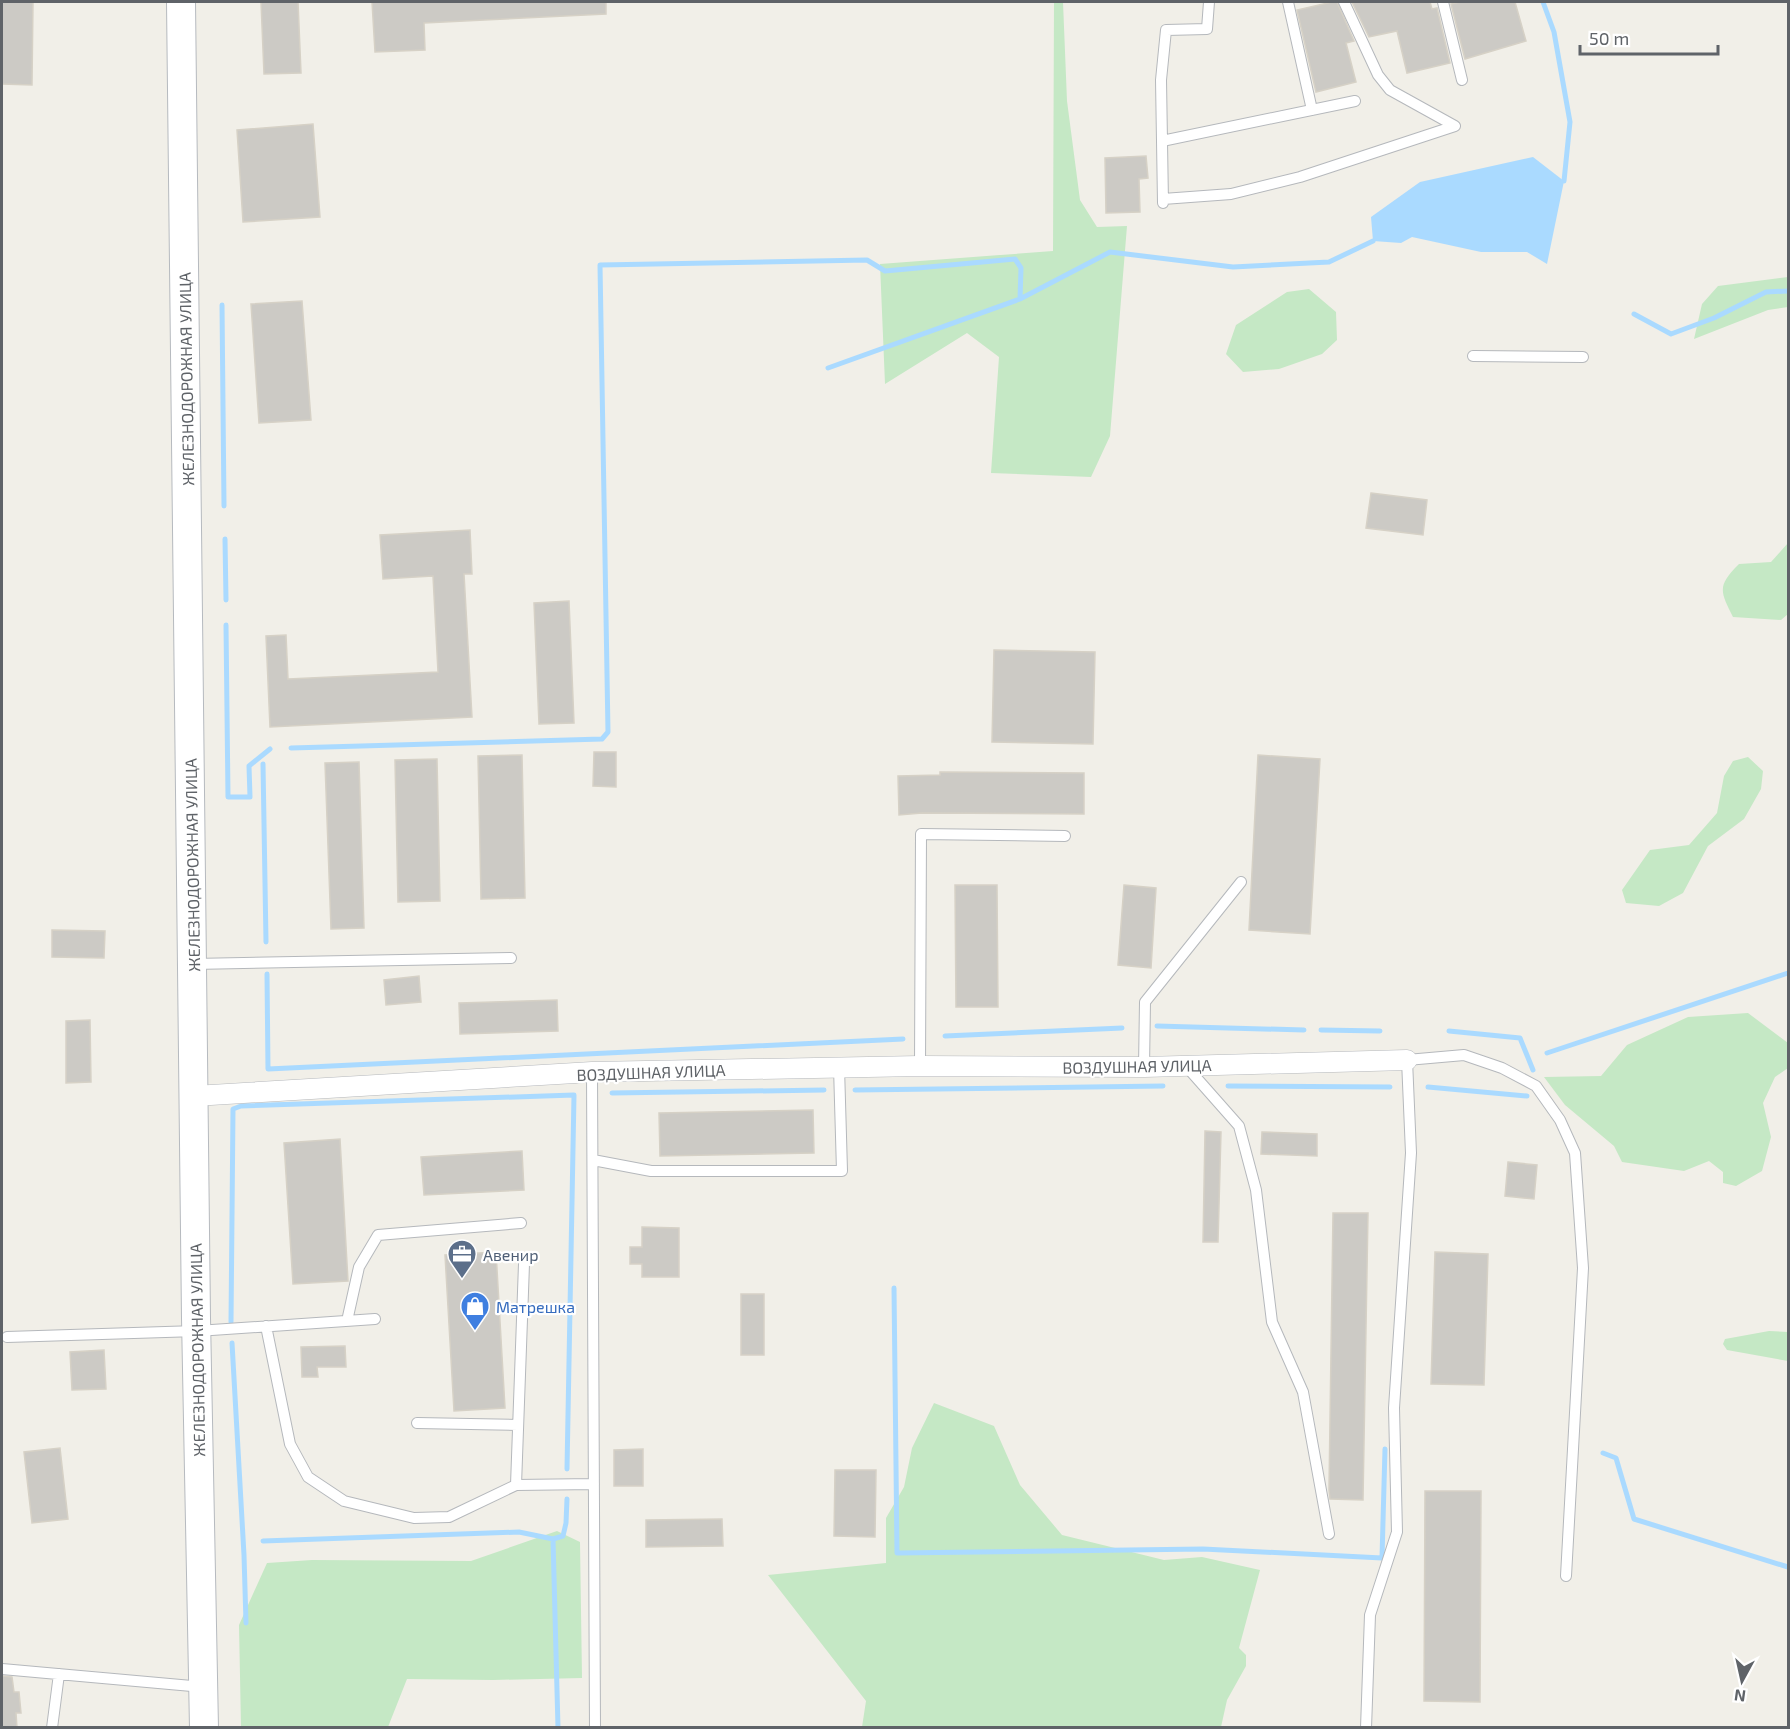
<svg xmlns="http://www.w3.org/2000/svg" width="1790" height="1729" viewBox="0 0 1790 1729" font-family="'Exo 2',sans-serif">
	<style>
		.green { fill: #c5e8c5 }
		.water { fill: #aadaff }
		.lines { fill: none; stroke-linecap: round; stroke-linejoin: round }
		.stream { stroke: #aadaff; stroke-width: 5 }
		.building { fill: #cccac5; stroke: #d6d1c6; stroke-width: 1.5 }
		.service-casing { stroke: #b5b8bc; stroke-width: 12 }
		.minor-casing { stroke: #b5b8bc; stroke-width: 21 }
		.secondary-casing { stroke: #b6babf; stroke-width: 30 }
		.service { stroke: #fff; stroke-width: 10 }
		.minor { stroke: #fff; stroke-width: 20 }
		.secondary { stroke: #fff; stroke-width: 28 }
		.labels { text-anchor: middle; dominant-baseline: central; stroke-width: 4.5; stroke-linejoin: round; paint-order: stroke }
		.street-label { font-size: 16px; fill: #5f6368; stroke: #fff }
		.service-label { font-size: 16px; fill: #4e5e75; stroke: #fff; text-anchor: start }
		.shop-label { font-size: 16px; fill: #366cbe; stroke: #fff; text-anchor: start }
	</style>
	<rect width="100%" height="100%" fill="#f1efe8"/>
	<path class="green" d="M1054,2h9l4,99 13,99 17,27 30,-1 -17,210 -19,41 -100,-4 8,-116 -32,-24 -82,51 -5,-120 173,-13z
		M1788,277v30l-20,3 -74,29 8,-35 16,-18z
		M1309,289l27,23 1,28 -15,14 -43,15 -36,3 -17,-18 10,-29 51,-33z
		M1788,543v71l-7,6 -48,-3c-13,-26 -16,-31 6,-53l32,-2z
		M1748,757l15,14 -2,18 -17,30 -36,27 -25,47 -24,13 -33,-3 -4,-13 28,-40 39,-5 28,-32 7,-37 9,-15z
		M1748,1013l40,30v25l-13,9 -12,26 8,34 -9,34 -26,15 -13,-3v-11l-14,-11 -25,10 -62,-9 -8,-16 -49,-41 -21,-28 57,-1 26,-31 61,-28z
		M1769,1331l19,1v29l-61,-11 -4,-6 2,-5z
		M934,1403l60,23 26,59 42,50 102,25 38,-3 58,13 -21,78 7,7v11l-19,34 -6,27h-359l4,-26 -98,-126 118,-12v-45l18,-31 8,-39z
		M557,1531l23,11 2,136 -89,2 -86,-1 -19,48h-147l-2,-102 28,-62 45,-3 159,1z"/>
	<path class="water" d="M1533,157l31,24 -17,83 -20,-12h-46l-69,-15 -11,6 -28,-2 -2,-24 49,-35z"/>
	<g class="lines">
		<path class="stream" d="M1543,2l11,30 16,90 -6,59
			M222,305l2,201
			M1634,314l37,20 43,-16 52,-26 22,-1
			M828,368l192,-69 90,-47 123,15 96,-5 44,-21
			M225,539l1,61
			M226,625l2,172h22l-1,-31 21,-17
			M291,748l311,-9 6,-7 -8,-467 267,-5 18,11 130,-12 6,9 -1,31
			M263,764l3,178
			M267,974l1,95 635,-30
			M1157,1026l147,4
			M1321,1030l59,1
			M1449,1031l71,7 13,32
			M945,1036l177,-8
			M1547,1053l241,-80
			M1228,1086l162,1
			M1428,1087l99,9
			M855,1090l308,-4
			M612,1093l212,-3
			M894,1288l3,265 306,-4 179,9 3,-109
			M231,1322l2,-213 8,-3 333,-11 -7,374
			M232,1343l12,212 2,68
			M1603,1453l13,5 18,61 154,48
			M553,1539l5,189
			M263,1541l256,-9 34,7 10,-3 3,-13 1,-24"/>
	</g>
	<path class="building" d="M2,2h31l-1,83 -30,-1z
		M261,2h37l3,71 -37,1z
		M372,2h234v12l-182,9 1,27 -50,2z
		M1332,2h5l17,39 -8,2 10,39 -40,10 -19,-82z
		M1352,2h78l2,7 5,-1 13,55 -43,10 -10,-42 -28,6z
		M1460,2h55l11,39 -61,18 -14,-55z
		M313,124l7,93 -77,5 -6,-92z
		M1146,156l2,22 -9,1 1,33 -34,1 -1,-55z
		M302,301l9,119 -52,3 -8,-119z
		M1371,493l56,7 -4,35 -57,-7z
		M470,530l2,44h-8l8,143 -202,10 -4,-91 20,-1 2,44 150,-7 -5,-96 -50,3 -3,-44z
		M569,601l5,122 -35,1 -5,-121z
		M994,650l101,2 -2,92 -101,-2z
		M594,752h22v35l-23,-1z
		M522,755l3,143 -44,1 -3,-143z
		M1258,755l62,4 -10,175 -61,-4z
		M437,759l3,142 -42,1 -3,-142z
		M359,762l5,166 -33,1 -6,-166z
		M940,772l144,1v41l-162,-1 -23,2 -1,-39 42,-1z
		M955,885h42l1,122h-42z
		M1124,885l32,3 -5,80 -33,-3z
		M52,930l53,1 -1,27 -52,-1z
		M419,976l2,26 -35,3 -2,-25z
		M557,1000l1,31 -98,3 -1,-31z
		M90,1020l1,62 -25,1v-62z
		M813,1110l1,43 -154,3 -1,-43z
		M1205,1131l16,1 -3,110h-15z
		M1262,1132l55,2v22l-56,-2z
		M340,1139l8,142 -55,3 -9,-141z
		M522,1151l2,39 -100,5 -3,-38z
		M1508,1162l29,3 -3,34 -29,-3z
		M1333,1213h35l-5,287 -33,-1 -1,-9z
		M642,1227l37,1v49h-37v-13h-12v-17h12z
		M496,1252l9,156 -51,3 -9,-156z
		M1435,1252l53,2 -4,131 -53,-1z
		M741,1294h23v61h-23z
		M345,1346l1,21h-29l1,10h-16l-1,-30z
		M104,1350l2,39 -34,1 -2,-38z
		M60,1448l8,71 -36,4 -8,-71z
		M643,1449v37h-29v-36z
		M835,1470h41l-1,67 -41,-1z
		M1425,1491h56l-1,211 -56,-1z
		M722,1519l1,27 -77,1v-27z
		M2,1676l10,1 2,15h5l2,21h-5l1,15h-15z"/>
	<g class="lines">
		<g class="service-casing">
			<path id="service" d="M1288,2l24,108
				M1443,2l19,78
				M1162,141l193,-40
				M1163,199l68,-5 69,-17 155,-51 -65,-36 -12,-15 -34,-73
				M1163,203l-2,-123 5,-50 41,-1 2,-27
				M1473,356l110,1
				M193,964l318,-6
				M920,1066l1,-232 144,2
				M1186,1066l53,60 17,64 16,132 31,70 26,142
				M1144,1067l1,-65 96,-120
				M592,1072l3,656
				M593,1160l58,11h191l-3,-104
				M524,1264l-8,221 78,-1
				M347,1321l12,-54 19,-32 143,-12
				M266,1326l24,118 18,33 36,24 70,17 35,-1 67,-32
				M7,1337l190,-6 178,-12
				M417,1423l101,2
				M2,1669l201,18
				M52,1728l7,-54
				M1366,1728l4,-113 27,-83 -3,-124 17,-255 -4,-93 57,-5 38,13 34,18 24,34 15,33 8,115 -17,308"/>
		</g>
		<g class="minor-casing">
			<path id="minor" d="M194,1096l398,-24 328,-6 224,1 263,-7"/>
		</g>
		<g class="secondary-casing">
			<path id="secondary" d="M181,2l15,1316 8,410"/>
		</g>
		<use href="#service" class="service"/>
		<use href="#minor" class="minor"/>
		<use href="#secondary" class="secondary"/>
	</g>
	<defs>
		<g id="office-pin" transform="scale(1.5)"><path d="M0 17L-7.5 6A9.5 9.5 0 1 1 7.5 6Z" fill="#5c6f8a" stroke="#fff"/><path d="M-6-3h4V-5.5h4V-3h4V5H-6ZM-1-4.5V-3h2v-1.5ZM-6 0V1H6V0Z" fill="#fff"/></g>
		<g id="shop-pin" transform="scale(1.5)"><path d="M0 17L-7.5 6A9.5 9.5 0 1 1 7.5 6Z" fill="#3f7fe0" stroke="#fff"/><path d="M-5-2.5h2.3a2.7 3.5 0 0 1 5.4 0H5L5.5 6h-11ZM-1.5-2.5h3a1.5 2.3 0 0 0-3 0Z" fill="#fff"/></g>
	</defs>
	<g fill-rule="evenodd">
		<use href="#office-pin" x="462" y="1254"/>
		<use href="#shop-pin" x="475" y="1306"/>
	</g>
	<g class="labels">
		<g class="street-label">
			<text transform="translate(186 379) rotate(-91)">ЖЕЛЕЗНОДОРОЖНАЯ УЛИЦА</text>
			<text transform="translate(192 865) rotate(-91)">ЖЕЛЕЗНОДОРОЖНАЯ УЛИЦА</text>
			<text transform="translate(1137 1066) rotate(-1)">ВОЗДУШНАЯ УЛИЦА</text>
			<text transform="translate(651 1072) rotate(-2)">ВОЗДУШНАЯ УЛИЦА</text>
			<text transform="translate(197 1350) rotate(-91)">ЖЕЛЕЗНОДОРОЖНАЯ УЛИЦА</text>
		</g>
		<g class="service-label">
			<text x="483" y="1254">Авенир</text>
		</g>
		<g class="shop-label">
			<text x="496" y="1306">Матрешка</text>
		</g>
	</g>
	<rect width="1790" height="1729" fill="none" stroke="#5f6368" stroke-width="6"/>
	<g transform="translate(1742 1681) rotate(188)" stroke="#ffffff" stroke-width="4.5" paint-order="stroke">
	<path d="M0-4.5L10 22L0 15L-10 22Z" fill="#5f6368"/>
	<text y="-9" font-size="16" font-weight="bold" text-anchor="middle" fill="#5f6368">N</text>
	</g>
	<path d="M1580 45v9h138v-9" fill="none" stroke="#5f6368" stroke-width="3"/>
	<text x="1589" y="45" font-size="18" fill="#5f6368" stroke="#ffffff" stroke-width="4.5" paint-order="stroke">50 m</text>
</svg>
